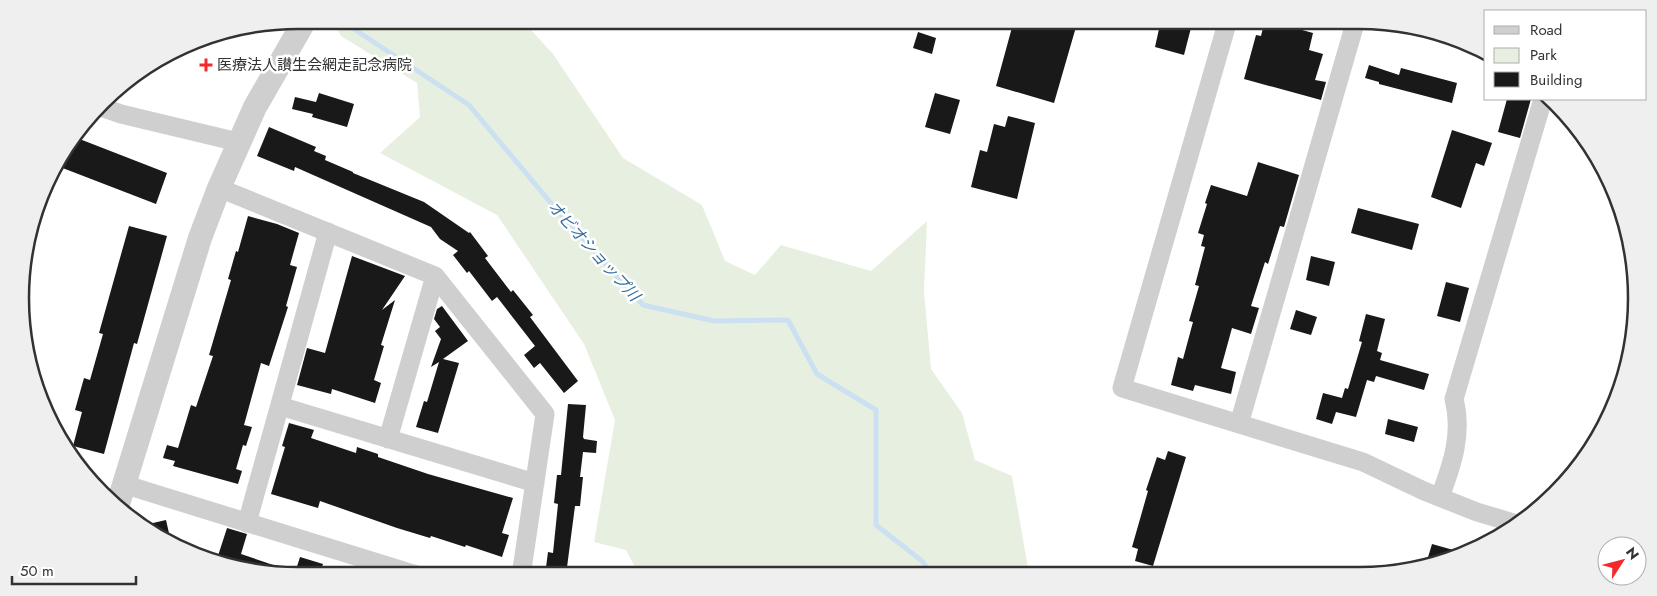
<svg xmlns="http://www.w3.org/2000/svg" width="1657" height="596" viewBox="0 0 1657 596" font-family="Jost,'Noto Sans JP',sans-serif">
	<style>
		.green { fill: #e7f0e0 }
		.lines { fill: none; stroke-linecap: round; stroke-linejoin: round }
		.stream { stroke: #cbe0f0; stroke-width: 5 }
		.building { fill: #191919 }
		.minor { stroke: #cfcfcf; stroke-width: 19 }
		.tertiary { stroke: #cfcfcf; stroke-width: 24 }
		.poi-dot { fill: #f5292b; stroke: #fff; stroke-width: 2 }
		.labels { text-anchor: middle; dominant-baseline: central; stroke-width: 5; stroke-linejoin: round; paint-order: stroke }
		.poi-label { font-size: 15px; fill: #323232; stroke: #fff; text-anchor: start }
		.water-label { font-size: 16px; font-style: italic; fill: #376f9e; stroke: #fff }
		.rim { fill: none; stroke: #323232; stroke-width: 2.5 }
	</style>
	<rect width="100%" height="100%" fill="#fff"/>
	<path class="green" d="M331,20h191l31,34 70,104 79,47 23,56 30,14 26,-30 90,26 56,-50 -3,70 7,78 31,44 13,47 37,16 17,98 -390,1 -13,-25 -32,-8 21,-122 -31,-76 -87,-129 -117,-62 40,-36 -3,-34 -76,-47z"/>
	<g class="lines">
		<path class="stream" d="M354,29l115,76 86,103 88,97 71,16 74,-1 29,54 59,36v115l46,36 10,14"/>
	</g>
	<path class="building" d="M1014,20h64l-24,83 -58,-17z
		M1161,20h32l-9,35 -29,-8z
		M1265,20h33l-3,8 18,5 -4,17 14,4 -8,26 11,2 -5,18 -77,-21 12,-44 5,1z
		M918,32l18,6 -4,16 -19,-6z
		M1369,65l30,10 2,-7 56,15 -5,20 -73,-19v-2l-14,-4z
		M319,93l35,11 -7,23 -35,-10 1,-3 -21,-5 3,-12 21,5z
		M935,93l25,7 -10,34 -25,-7z
		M1507,99h24l-11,39 -22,-6z
		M1008,116l27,7 -18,76 -46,-12 9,-37 7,2 7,-28 11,3z
		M269,127l47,20 -2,4 12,5 -1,4 28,12v1l71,29 45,31 1,-1 18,24 -3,2 26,34 2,-2 20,25 -3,2 48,64 -14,12 -24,-30 -6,5 -10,-13 11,-9 -38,-49 -5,4 -23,-30 -2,2 -14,-18 5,-4 -18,-12 -9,-12 -136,-60 -1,4 -37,-15z
		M1452,130l40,13 -8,23 -8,-3 -15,45 -30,-11z
		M77,138l90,35 -11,31 -96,-37 5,-13z
		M1258,162l41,13 -15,52 -4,-1 -12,38 -3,-2 -14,44 8,2 -8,26 -19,-6 -11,40 15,4 -5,22 -36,-9 -2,6 -22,-6 7,-28 5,2 10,-37 -4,-1 10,-35 -4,-1 10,-38 -4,-1 3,-11 -6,-2 9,-29 -2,-1 6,-18 36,11z
		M1358,208l61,16 -7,26 -61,-17z
		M248,216l29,8 22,9 -9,32 7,2 -11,39 2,1 -19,59 -8,-3 -17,62 8,2 -6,19 -3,-1 -7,24 6,2 -4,13 -65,-18 2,-5 -12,-3 4,-13 11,3 13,-43 5,2 17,-51 -4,-1 22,-75 -3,-1 8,-28 2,1z
		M129,226l38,10 -30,108 -3,-1 -30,111 -31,-8 9,-34 -7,-2 9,-32 6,2 13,-46 -4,-1z
		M352,256l53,20 -23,34 13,-10 -14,45 3,1 -10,34 7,3 -6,20 -43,-14 -1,5 -34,-9 10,-37 18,5z
		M1311,256l24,6 -6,24 -23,-6z
		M1446,282l23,6 -9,34 -23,-6z
		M442,306l26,35 -25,18 16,4 -21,70 -22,-6 8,-26 3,1 12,-40 -8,5 10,-28 -6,-8 5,-4 -6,-8 3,-10z
		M1296,310l21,7 -6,18 -21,-6z
		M1366,314l19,5 -8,32 5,2 -2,7 49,14 -5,16 -48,-14 -2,6 -7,-2 -11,37 -20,-5 -4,12 -16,-5 7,-26 19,5 3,-10 3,1 14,-47 -3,-1z
		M568,404l18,1 -3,32 1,2 13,2 -1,12 -13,-1 -3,25h3l-3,29h-5l-9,69h-21l3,-23 5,1 5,-49 -4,-1 3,-28h4z
		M1388,419l30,8 -4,15 -29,-8z
		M289,423l25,7 -3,8 45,15 1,-6 21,7v3l50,17 85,24 -11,35 7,2 -7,22 -36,-12 -1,2 -34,-11 -1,2 -33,-10 -77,-27 -2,7 -47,-14 14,-47 -3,-1z
		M1168,451l18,6 -33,109 -18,-5 3,-12 -6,-2 16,-56 -2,-1 11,-33 8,3z
		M166,520l5,22 -28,-13 -3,-3z
		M227,528l20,6 -6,20 41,14 -2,6 -54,-7 -10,-5z
		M1432,544l32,9 -38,11z
		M300,557l23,7 -4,12h-25z"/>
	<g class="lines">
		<path class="minor" d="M1228,20l-106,368 241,74 61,29 53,21 40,12
			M101,107l20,7 117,28
			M219,188l216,88 110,138 -24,162
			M280,406l255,77
			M1239,424l117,-404
			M388,439l47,-163
			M123,484l297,92
			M1440,497c12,-32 23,-63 14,-98l89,-300
			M247,523l81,-291"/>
		<path class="tertiary" d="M118,504l82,-266 19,-50 36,-81 50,-87"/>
	</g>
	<path class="poi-dot" d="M203.5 57.5h5v5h5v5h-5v5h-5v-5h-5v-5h5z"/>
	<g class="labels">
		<g class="poi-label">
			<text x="217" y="65">医療法人讃生会網走記念病院</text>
		</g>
		<g class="water-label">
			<text transform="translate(594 251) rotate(48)">オビオショップ川</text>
		</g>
	</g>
	<path d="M0 0H1657V596H0ZM298 29H1359A269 269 0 0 1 1628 298V298A269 269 0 0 1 1359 567H298A269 269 0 0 1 29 298V298A269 269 0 0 1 298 29Z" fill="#efefef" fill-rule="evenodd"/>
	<path class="rim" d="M298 29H1359A269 269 0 0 1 1628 298V298A269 269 0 0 1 1359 567H298A269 269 0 0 1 29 298V298A269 269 0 0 1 298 29Z"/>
	<rect x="1484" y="10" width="162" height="90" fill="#ffffff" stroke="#adadad"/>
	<rect x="1494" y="26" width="25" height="8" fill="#cfcfcf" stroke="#adadad"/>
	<text x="1530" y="35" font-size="15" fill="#323232">Road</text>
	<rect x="1494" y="48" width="25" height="15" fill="#e7f0e0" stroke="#adadad"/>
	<text x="1530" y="60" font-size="15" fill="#323232">Park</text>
	<rect x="1494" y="72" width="25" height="15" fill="#191919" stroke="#adadad"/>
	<text x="1530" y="85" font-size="15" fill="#323232">Building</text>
	<g transform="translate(1622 561) rotate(54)"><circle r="24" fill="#ffffff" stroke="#adadad"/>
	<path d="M0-4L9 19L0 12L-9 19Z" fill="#f5292b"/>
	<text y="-8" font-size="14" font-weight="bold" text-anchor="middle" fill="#323232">N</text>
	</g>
	<path d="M12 576v8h124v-8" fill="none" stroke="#323232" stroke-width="2.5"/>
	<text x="20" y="576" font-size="15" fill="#323232" stroke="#ffffff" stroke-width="4" paint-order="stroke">50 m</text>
</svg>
